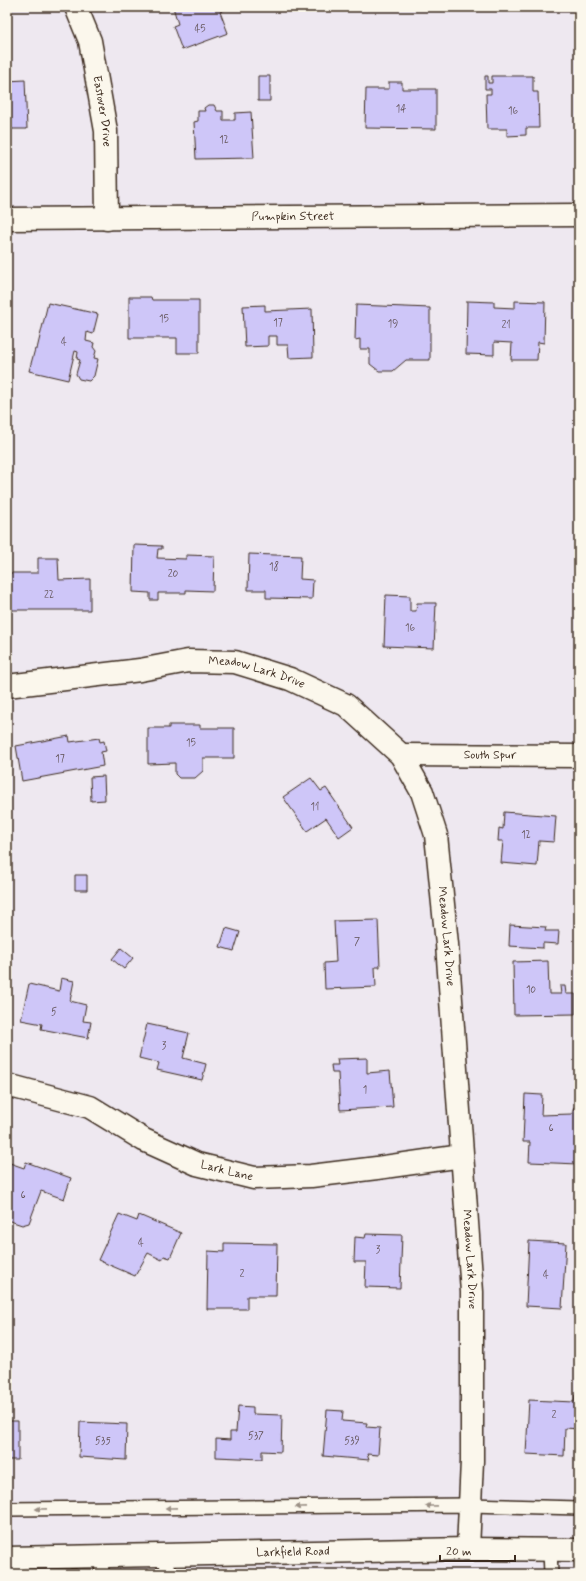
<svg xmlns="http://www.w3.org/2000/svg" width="586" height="1581" viewBox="0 0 586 1581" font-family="Mynerve,sans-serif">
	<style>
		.building { fill: #cec6f8; stroke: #3b2a1e }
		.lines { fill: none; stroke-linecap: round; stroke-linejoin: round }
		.lane-casing { stroke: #3b2a1e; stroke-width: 16 }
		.street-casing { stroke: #3b2a1e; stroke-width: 25 }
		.secondary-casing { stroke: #3b2a1e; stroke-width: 25 }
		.lane { stroke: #fbf7ec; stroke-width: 13 }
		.street { stroke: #fbf7ec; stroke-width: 22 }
		.secondary { stroke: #fbf7ec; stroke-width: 22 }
		.oneway { fill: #9b9085 }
		.labels { text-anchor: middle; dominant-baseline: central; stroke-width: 3; stroke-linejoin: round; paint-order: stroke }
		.number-label { font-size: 10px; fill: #605154 }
		.street-label { font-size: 12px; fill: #3b2a1e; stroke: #fbf7ec }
	</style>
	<rect width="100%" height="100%" fill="#eee8f0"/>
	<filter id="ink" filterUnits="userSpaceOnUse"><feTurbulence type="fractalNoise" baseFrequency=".025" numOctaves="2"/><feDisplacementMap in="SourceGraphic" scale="8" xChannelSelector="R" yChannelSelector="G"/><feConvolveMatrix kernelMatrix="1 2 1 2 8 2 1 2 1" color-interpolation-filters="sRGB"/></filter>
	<g filter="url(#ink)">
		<path class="building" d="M173,7h57l-10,5 8,21 -46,17 -9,-24 5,-2z
			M258,76h12v25h-12z
			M485,76h3v7h4v-7h41v16h5l1,36h-13v7l-19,1v-7h-20l-1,-35h5v-5h-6z
			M25,80l2,49h-20v-48z
			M389,82h13v7h34v40l-71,-1 1,-39h23z
			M208,105h6l3,6h6v9h12v-7l16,-1 3,46 -58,1 -2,-37 4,-1v-10h7l-1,-3z
			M129,297h22l1,3h47v53h-22v-15h-48z
			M467,301l27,1v5l21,1v-7l30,1 -1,41 -6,-1 -1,18h-26l1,-17 -18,-1v13l-28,-1z
			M48,303l50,11 -5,20 -6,-2 -1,9 8,2 -1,4 3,4 -2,7 4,1 -4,17 -5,5 -10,-2 -3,-5 4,-14 -3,-1 1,-7 -3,-1 -7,29 -39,-9 6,-22h2z
			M265,305v6l47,-2 1,48 -24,1 -1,-13h-11v-9h-9v10l-23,1 -2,-41z
			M356,305l74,3v52h-24l-13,11h-14l-9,-7v-15h-10v-10l-5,1z
			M134,545l28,1v3h-4l-1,9 29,1v-4l28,1 -1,35 -27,-1v3h-28v7h-8v-7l-17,-1z
			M249,554l52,2 -1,23 13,1 -1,19 -46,-1v-8h-18z
			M38,558h20l1,22 31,-1v31h-82v-37h30z
			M386,595l24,1v15h6l1,-8h19l-2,45 -50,-2z
			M169,725h31v3h34v30h-31v13l-8,7h-16l-4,-4v-11l-27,1v-36h21z
			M69,736l1,6 29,-4 1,4 4,-1 2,10 -5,1 2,14 -81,15 -6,-35z
			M104,776l1,24 -14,1 -1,-24z
			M311,778l10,13 5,-3 27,39 -14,10 -13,-19 -19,13 -24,-34z
			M504,812l52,4 -2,26 -15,-1 -2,25 -36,-3 2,-22h-5l1,-13 4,1z
			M75,875h12v15h-12z
			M378,920l2,47h-5l1,20 -51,2 -1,-26 12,-1 -2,-41z
			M510,925l36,2 -1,4h14l-1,13 -15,-1v5l-34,-2z
			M226,928l14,4 -6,19 -14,-4z
			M121,948l12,10 -9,11 -12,-10z
			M548,961l1,33h12l-1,-8h5l1,8h9v20l-61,1 -1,-53z
			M61,978l13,3 -4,20 16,4 -3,16 8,1 -3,16 -47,-9 1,-5 -21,-4 8,-36 30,7z
			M147,1024l42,9 -6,25 23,6 -4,16 -45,-10 2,-7 -20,-5z
			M367,1058v15l23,-2 3,36 -53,3 -2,-37h-6l-1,-8h7l-1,-6z
			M525,1094l17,1 -1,20 31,-1 2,-7 5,1v56l-50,-2 1,-20h-7z
			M7,1162l17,6 2,-6 45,16 -7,21 -23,-8 -12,32 -7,2 -15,-5 1,-19h-1z
			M119,1214l18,7 2,-6 42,18 -11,25 -6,-2 -2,4 -14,-7 -13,23 -37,-16z
			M366,1234l36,1 -2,53 -35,-1 1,-25h-12l1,-25 10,1z
			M529,1241l37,2 -4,65 -36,-2z
			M224,1243l53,1 -1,52h-29v13h-40l1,-58 16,1z
			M575,1395h4v34l-14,-1 -1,28 -38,-2 3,-54 45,2z
			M238,1406l15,1v7l29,1 -1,37 -19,-1v8l-46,-2v-18l14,1v-8h6z
			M327,1410l16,1 -1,10 25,2 -1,4 14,1 -2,27 -11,-1 2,6 -46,-4z
			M7,1421h11v39h-11z
			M80,1422l47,2 -1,36 -47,-3z"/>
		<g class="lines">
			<g class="lane-casing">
				<path id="lane" d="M7,1509l463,-4 109,3
					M550,1550l1,24
					M166,1555l1,19
					M101,1556l1,18
					M17,1558v16"/>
			</g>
			<g class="street-casing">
				<g id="street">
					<path id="s1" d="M76,7l14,34 16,90 1,88"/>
					<path id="s2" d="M7,219l572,-4"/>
					<path id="s3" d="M7,686l133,-16 48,-9 47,1 55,17 56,26 55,50 21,37 14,43 11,109 25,348v169l-4,88"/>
					<path id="s4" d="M401,755l178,1"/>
					<path id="s5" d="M7,1085l83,22 54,33 53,24 57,14 57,-2 66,-8 85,-12"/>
				</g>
			</g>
			<g class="secondary-casing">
				<g id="secondary">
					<path id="s6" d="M7,1558l461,-9 111,1"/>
				</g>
			</g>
			<use href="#lane" class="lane"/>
			<use href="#street" class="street"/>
			<use href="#secondary" class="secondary"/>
		</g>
		<defs><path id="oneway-solid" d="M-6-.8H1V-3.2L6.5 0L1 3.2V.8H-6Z"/></defs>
		<g class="oneway">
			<use href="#oneway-solid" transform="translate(431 1506) rotate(179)"/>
			<use href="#oneway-solid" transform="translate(301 1507) rotate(179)"/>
			<use href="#oneway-solid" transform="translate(171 1508) rotate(179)"/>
			<use href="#oneway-solid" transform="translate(41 1509) rotate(179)"/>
		</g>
	</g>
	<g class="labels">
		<g class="number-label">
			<text x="200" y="29">45</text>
			<text x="401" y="109">14</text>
			<text x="513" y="111">16</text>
			<text x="224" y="140">12</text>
			<text x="164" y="319">15</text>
			<text x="278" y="323">17</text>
			<text x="393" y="324">19</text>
			<text x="506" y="325">21</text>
			<text x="64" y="342">4</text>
			<text x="274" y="567">18</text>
			<text x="173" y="574">20</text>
			<text x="49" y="595">22</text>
			<text x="410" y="628">16</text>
			<text x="191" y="743">15</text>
			<text x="60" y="759">17</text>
			<text x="315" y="807">11</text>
			<text x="526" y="835">12</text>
			<text x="357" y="942">7</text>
			<text x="531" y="990">10</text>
			<text x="54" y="1012">5</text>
			<text x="164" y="1046">3</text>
			<text x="365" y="1090">1</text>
			<text x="551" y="1128">6</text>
			<text x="23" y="1195">6</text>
			<text x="141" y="1243">4</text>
			<text x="378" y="1250">3</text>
			<text x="242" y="1274">2</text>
			<text x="546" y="1275">4</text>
			<text x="554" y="1415">2</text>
			<text x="256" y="1436">537</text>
			<text x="103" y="1441">535</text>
			<text x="352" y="1441">539</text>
		</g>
		<g class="street-label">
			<text stroke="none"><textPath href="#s1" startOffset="108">Eastover Drive</textPath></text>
			<text stroke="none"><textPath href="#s2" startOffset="286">Pumpkin Street</textPath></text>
			<text stroke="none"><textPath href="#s3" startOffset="253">Meadow Lark Drive</textPath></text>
			<text stroke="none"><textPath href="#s4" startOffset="89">South Spur</textPath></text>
			<text stroke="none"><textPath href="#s3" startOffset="613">Meadow Lark Drive</textPath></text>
			<text stroke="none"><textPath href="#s5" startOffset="238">Lark Lane</textPath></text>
			<text stroke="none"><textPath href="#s3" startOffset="937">Meadow Lark Drive</textPath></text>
			<text stroke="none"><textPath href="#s6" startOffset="286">Larkfield Road</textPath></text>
		</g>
	</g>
	<rect width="586" height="1581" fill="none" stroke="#fbf7ec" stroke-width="24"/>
	<rect x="12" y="12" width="562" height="1557" fill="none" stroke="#3b2a1e" stroke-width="1.5" filter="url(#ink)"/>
	<path d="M440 1555v6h75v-6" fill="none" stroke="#3b2a1e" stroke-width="2"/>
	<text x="446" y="1555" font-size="12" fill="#3b2a1e" stroke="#fbf7ec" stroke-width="3" paint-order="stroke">20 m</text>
</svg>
